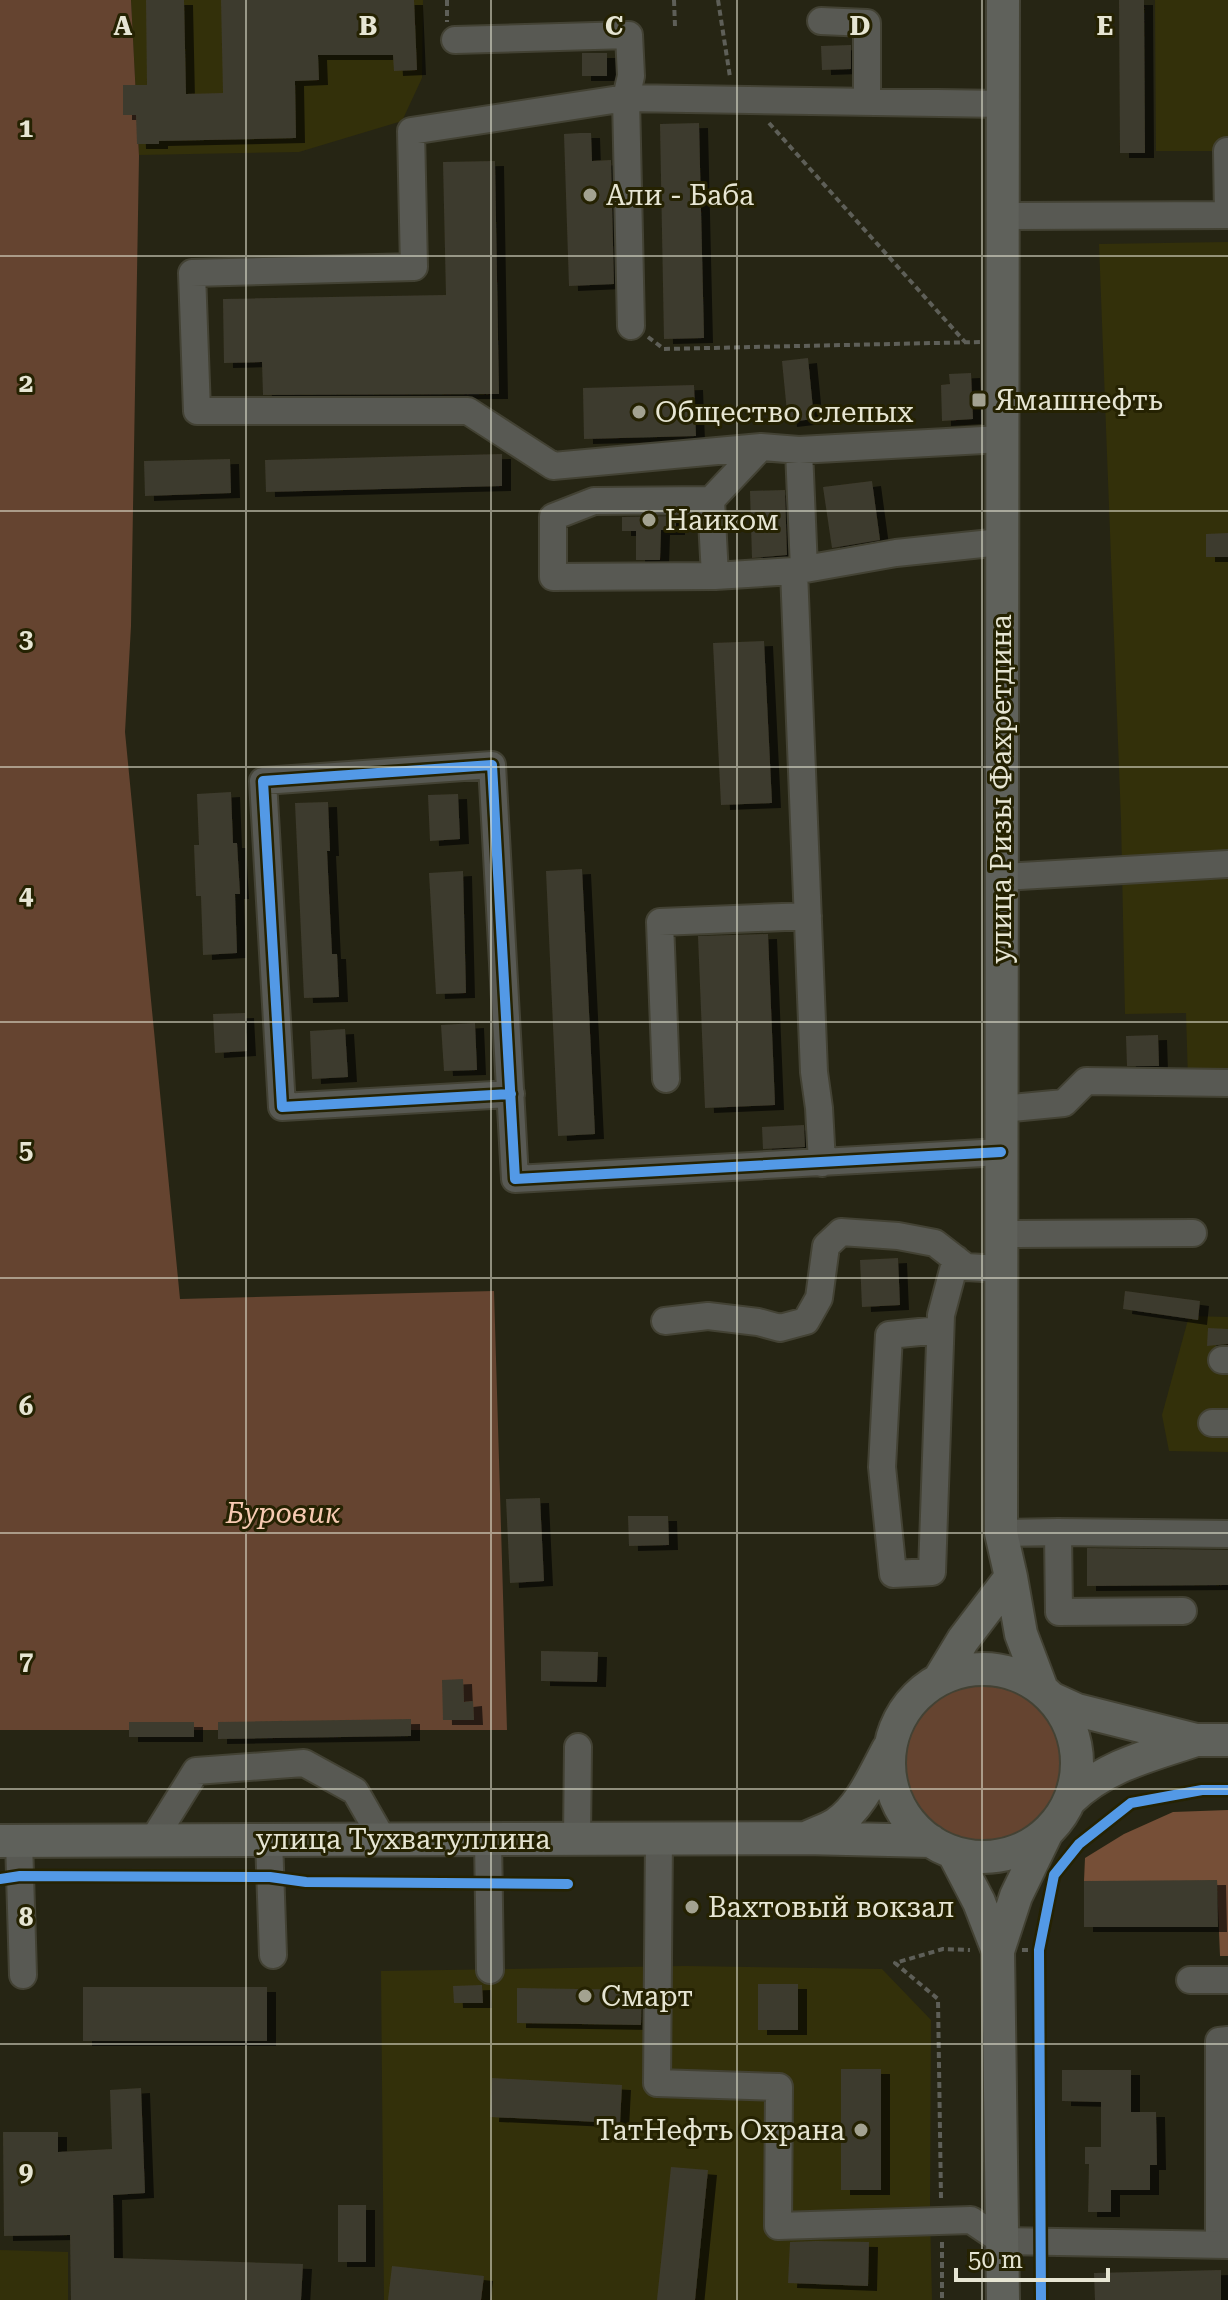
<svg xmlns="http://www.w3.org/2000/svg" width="1228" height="2300" viewBox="0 0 1228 2300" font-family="'Roboto Serif',serif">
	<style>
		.built { fill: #33300a }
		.green { fill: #654430 }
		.forest { fill: #764f37 }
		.building { fill: #3e3b2d; filter: url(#shadow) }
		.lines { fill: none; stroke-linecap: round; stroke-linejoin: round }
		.minor-casing { stroke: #434234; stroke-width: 30 }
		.major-casing { stroke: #434234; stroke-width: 36 }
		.path { stroke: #5e5f58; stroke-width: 4; stroke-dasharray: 6 4; stroke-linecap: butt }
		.minor { stroke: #585953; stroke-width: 26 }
		.major { stroke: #5f615b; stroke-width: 32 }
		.cycleway-casing { stroke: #252202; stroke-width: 15 }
		.cycleway { stroke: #5399e6; stroke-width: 10 }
		.grid { fill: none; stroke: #e6e5d3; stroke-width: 2; stroke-opacity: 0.55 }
		.poi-dot { fill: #a3a290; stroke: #252202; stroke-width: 3 }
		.labels { text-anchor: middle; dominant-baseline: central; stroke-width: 6; stroke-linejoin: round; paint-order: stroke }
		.poi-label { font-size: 28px; fill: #e6e5d3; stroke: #252202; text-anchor: start }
		.street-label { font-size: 28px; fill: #e6e5d3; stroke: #252202 }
		.park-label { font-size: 28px; font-style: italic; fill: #f7cab2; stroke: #252202 }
		.grid-label { font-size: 26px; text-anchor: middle; font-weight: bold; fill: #e6e5d3; stroke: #252202; stroke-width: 6; stroke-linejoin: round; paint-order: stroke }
	</style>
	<defs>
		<filter id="shadow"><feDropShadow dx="9" dy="5" stdDeviation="0" flood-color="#0009"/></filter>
	</defs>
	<rect width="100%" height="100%" fill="#262514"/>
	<path class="built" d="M131,0h292l-1,78 -20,43 -103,31 -160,3z
		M1155,0h73v151h-72z
		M1228,242v836l-40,1 -2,-66 -61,1 -4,-194 -22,-576z
		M1189,1316l39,1v135l-59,-1 -7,-36z
		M685,1966l197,3 49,51 -1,194 2,86h-548l-3,-329z
		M0,2250l68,2v48h-68z"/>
	<path class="green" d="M0,0h131l8,156 -8,470 -6,106 55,567 314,-8 13,439h-507z
		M903 1765a82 82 0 1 1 164 0a82 82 0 1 1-164 0Z"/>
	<path class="forest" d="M1228,1810v146h-8l-3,-75h-133l1,-23 39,-24 49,-22z"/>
	<path class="building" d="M146,0h38l2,94 37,-1 -2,-93h193l3,70 -23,1 -1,-16h-75l1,25 -24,1 1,57 -137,3v3h-22l-1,-29h-13v-30h24z
		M1119,0h25l1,153h-25z
		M851,45v24l-29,1 -1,-24z
		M582,53h25v23h-25z
		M699,123l5,215 -40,1 -4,-215z
		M580,133h11l1,28 19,-1 3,124 -45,2 -5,-152z
		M495,161l4,233 -236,1 -1,-33 -38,1 -1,-64 223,-4 -3,-133z
		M808,358l6,61 -26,3 -6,-61z
		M971,373l2,46 -31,2 -1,-36 9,-1 -1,-10z
		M694,385l2,51 -112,3 -1,-51z
		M502,454v32l-236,6 -1,-32z
		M230,459l1,34 -86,3 -1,-35z
		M872,481l8,59 -48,8 -9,-61z
		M785,490l2,65 -35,3 -2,-67z
		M676,516v14h-15l-1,30h-24v-29h-14v-14z
		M1228,533v24h-22v-23z
		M764,641l8,162 -51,2 -8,-162z
		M231,792l2,51h4l3,51h-5l2,59 -34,2 -2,-59h-5l-2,-51h5l-2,-51z
		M458,794l2,45 -30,2 -2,-46z
		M328,802l2,49h-3l5,103h5l2,43 -35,1 -9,-195z
		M582,869l13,265 -37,2 -12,-265z
		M463,871l3,122 -30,1 -7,-121z
		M768,934l7,171 -70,3 -7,-172z
		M245,1013l2,38 -32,2 -2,-39z
		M475,1023l2,47 -33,1 -3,-46z
		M345,1029l3,48 -36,2 -2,-48z
		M1158,1035l1,31h-32l-1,-30z
		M804,1125l1,22 -42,2 -1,-22z
		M898,1258l2,47 -38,2 -2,-47z
		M1125,1291l75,10 -2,19 -75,-11z
		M1208,1328l20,1v15l-21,2z
		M540,1498l4,83 -34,2 -4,-84z
		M628,1516h40l1,29 -40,1z
		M1087,1548l141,2v35l-141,1z
		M541,1651l57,1 -1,30 -56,-1z
		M463,1679l1,23 9,-1 1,19h-31l-1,-40z
		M411,1719v17l-193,3v-17z
		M129,1722h65v15h-65z
		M1217,1880l1,47h-134v-46z
		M758,1984h40v46h-40z
		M482,1985l1,18h-29l-1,-17z
		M83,1987h184v54h-184z
		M517,1988l125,2 -1,35 -124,-2z
		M841,2069h40v121h-40z
		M1062,2070h69v42h25l1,53h-7v25h-39v22h-23l1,-48h-4v-17h16v-45l-39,-1z
		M492,2078l130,7 -2,38 -130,-6z
		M141,2088l4,105 -32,2 1,63 189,6 -2,36h-230l-1,-65 -66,1 -1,-104h55v20l54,-3 -2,-59z
		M671,2167l37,3 -13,130h-38z
		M338,2205h28v57h-28z
		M816,2241l53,1 -1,44 -80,-3 2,-41z
		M392,2266l92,10 -3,24h-93z
		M1221,2270v30h-126l-1,-27z"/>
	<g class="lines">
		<g class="minor-casing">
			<path id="minor" d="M821,21l46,2v79
				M455,40l174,-5 2,41 -5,22 5,228
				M1227,151l1,64
				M1003,216l225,-1
				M1002,439l-203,11 -38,-3 -208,19 -85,-55h-271l-5,-138 222,-6 -3,-136 215,-33 377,6
				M799,450l5,119
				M711,500l-117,1 -41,16v60l162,-1 79,-5 102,-18 105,-11
				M794,571l20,501 5,36 3,55
				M715,576l-4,-76 50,-53
				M1002,877l226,-13
				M666,1079l-6,-157 148,-6
				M511,1094l-229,13 -19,-326 229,-16 23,414 486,-27
				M1001,1109l63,-6 22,-22 142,2
				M1001,1234l192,-1
				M665,1321l43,-5 50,6 22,6 26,-7 13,-23 7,-52 15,-14 57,4 37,7 31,24 35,2
				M940,1330l-51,5 -7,132 11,107 39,-2 9,-257 15,-56
				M1222,1360h6
				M1212,1423h16
				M1058,1532l170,2
				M1001,1533l57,-1 1,80 124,-1
				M488,1838l2,132
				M577,1838l1,-91
				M659,1838l-2,245 122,4 -1,139 193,-6 31,21 226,4
				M269,1839l4,116
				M153,1840l43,-69 108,-8 51,28 27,47
				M19,1841l4,134
				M1190,1980h38
				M1219,2245v-204l9,-1"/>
		</g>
		<g class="major-casing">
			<path id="major" d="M1003,0l-2,1533 10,44 10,57 20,53
				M889 1763a94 94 0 1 1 188 0a94 94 0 1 1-188 0Z
				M940,1678l23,-38 48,-63
				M1053,1699l24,11 119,30h32
				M1070,1800c34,-34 81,-45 126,-60
				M806,1838c9,-5 21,-8 30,-14 25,-17 38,-49 52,-75
				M0,1841l805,-3 126,3
				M953,1852l26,50 19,49
				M1003,2300l-5,-349 18,-55 31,-64"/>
		</g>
		<path class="path" d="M447,0v22
			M674,0l1,26
			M718,0l12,77
			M769,123l196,219
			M648,337l16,12 316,-7
			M1060,1868l19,-24
			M42,1876h207
			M294,1880l12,2 163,1
			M510,1883l58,1
			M1022,1950h17
			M941,2198l-3,-199 -43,-36 48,-14 27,1
			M1041,2220l-2,-270 14,-68
			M942,2242v58
			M1041,2265v35"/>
		<use href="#minor" class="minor"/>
		<use href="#major" class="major"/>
		<g class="cycleway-casing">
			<path id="cycleway" d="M511,1094l-229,13 -19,-326 229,-16 23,414 486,-27
				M0,1879l20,-3 250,1 36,5 262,2
				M1041,2300l-2,-350 15,-75 25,-31 52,-41 71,-13h26"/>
		</g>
		<use href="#cycleway" class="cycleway"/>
	</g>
	<path class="grid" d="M246,0v2300M491,0v2300M737,0v2300M982,0v2300M0,256h1228M0,511h1228M0,767h1228M0,1022h1228M0,1278h1228M0,1533h1228M0,1789h1228M0,2044h1228"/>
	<g class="poi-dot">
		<circle cx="590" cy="195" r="8"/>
		<rect x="971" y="392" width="16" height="16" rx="4"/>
		<circle cx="639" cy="412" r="8"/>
		<circle cx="649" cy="520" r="8"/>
		<circle cx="692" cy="1907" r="8"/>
		<circle cx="585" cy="1996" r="8"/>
		<circle cx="861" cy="2130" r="8"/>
	</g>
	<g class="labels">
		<g class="poi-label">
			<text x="606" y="195">Али - Баба</text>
			<text x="995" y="400">Ямашнефть</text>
			<text x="655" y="412">Общество слепых</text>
			<text x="665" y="520">Наиком</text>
			<text x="708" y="1907">Вахтовый вокзал</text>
			<text x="601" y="1996">Смарт</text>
			<text x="845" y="2130" text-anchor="end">ТатНефть Охрана</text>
		</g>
		<g class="street-label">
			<text transform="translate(1001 789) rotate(-90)">улица Ризы Фахретдина</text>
			<text x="403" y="1839">улица Тухватуллина</text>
		</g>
		<g class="park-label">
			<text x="283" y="1513">Буровик</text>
		</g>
	</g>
	<g class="grid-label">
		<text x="123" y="35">A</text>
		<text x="368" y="35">B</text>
		<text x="614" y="35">C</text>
		<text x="860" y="35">D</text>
		<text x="1105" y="35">E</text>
		<text x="26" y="137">1</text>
		<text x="26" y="392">2</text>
		<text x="26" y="648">3</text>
		<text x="26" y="904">4</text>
		<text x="26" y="1159">5</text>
		<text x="26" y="1415">6</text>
		<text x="26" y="1670">7</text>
		<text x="26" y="1926">8</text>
		<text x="26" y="2181">9</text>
	</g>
	<path d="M956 2268v12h152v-12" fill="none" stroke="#e6e5d3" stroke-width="4"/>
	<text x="968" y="2268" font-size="24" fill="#e6e5d3" stroke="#252202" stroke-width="6" paint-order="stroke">50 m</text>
</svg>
